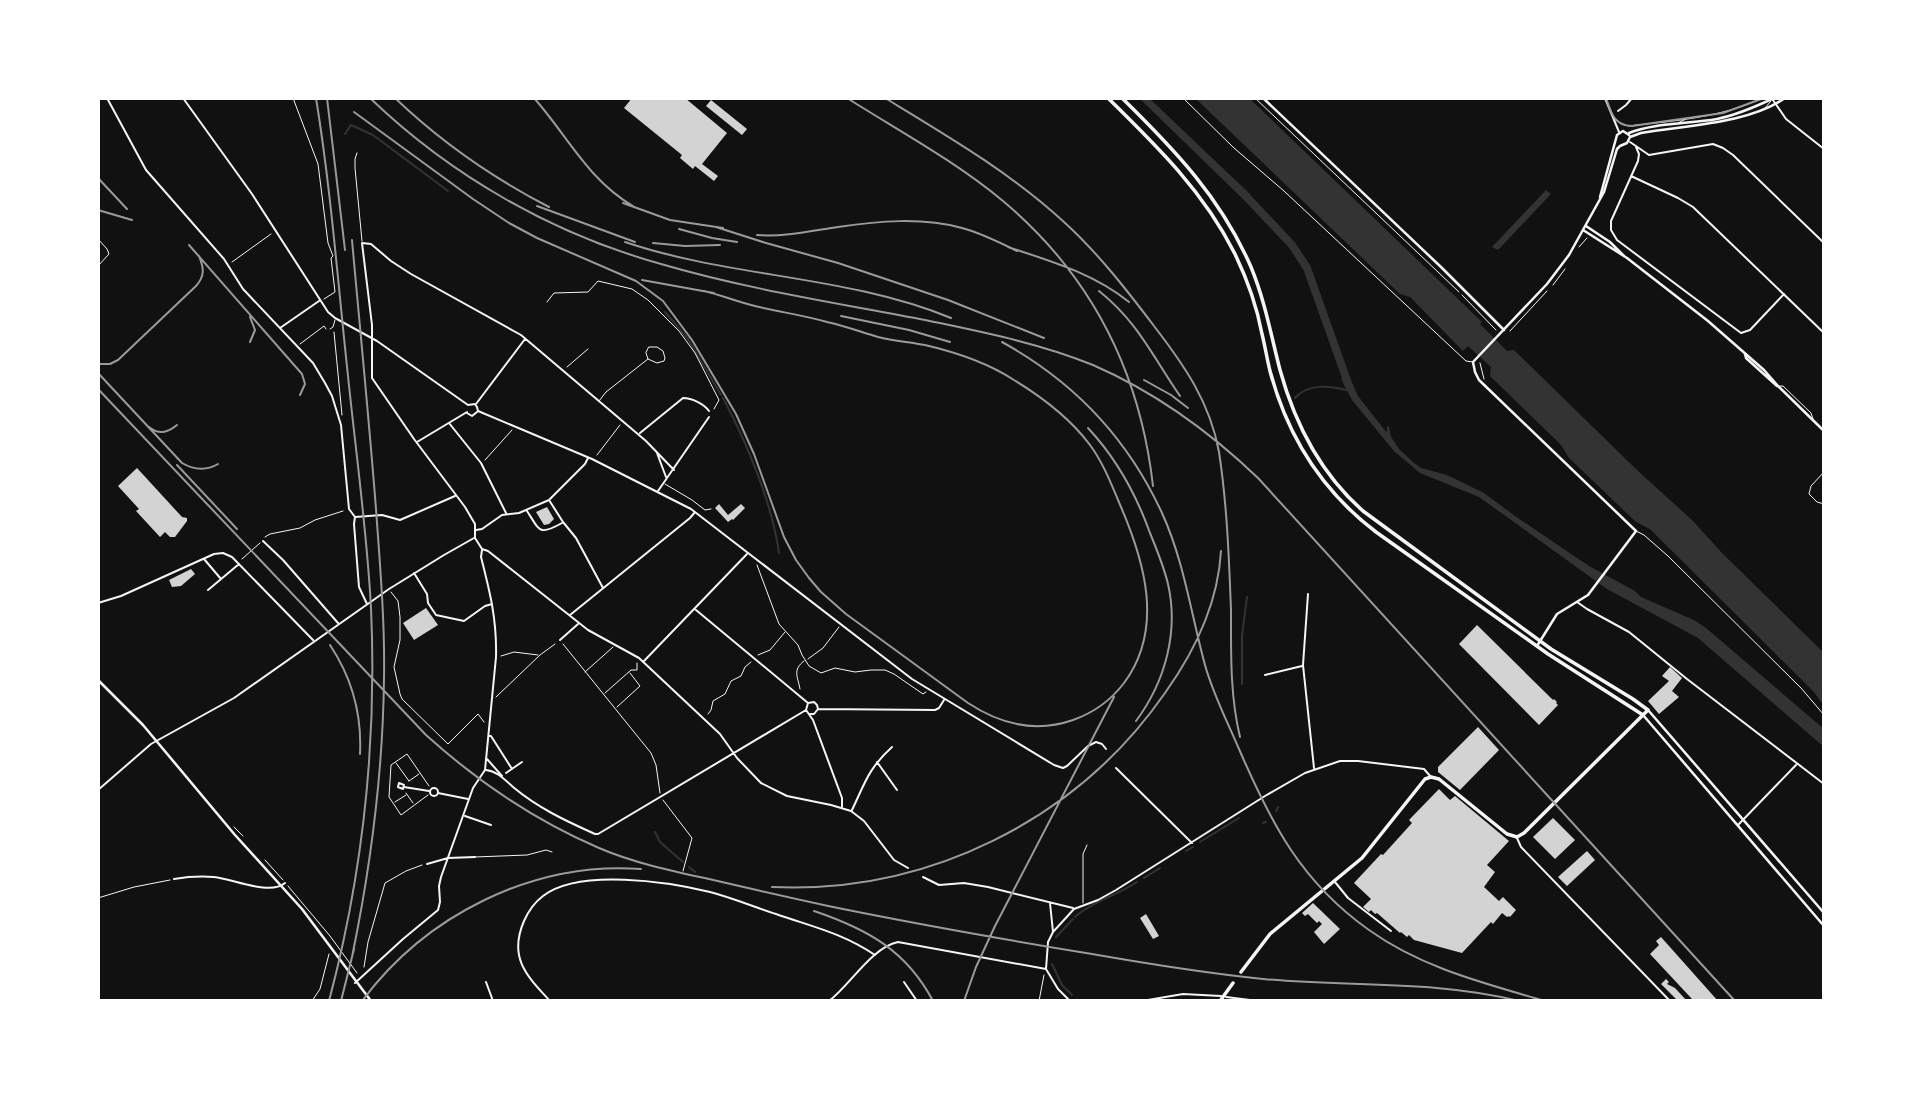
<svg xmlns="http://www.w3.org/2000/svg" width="1922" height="1099" viewBox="0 0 1922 1099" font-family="Poppins,sans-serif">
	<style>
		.water { fill: #333 }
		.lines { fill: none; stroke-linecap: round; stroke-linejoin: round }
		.stream { stroke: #333; stroke-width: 2 }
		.river { stroke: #333; stroke-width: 8 }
		.building { fill: #d3d3d3 }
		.path { stroke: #f5f5f5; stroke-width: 1 }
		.service { stroke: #f5f5f5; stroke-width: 1 }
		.pedestrian { stroke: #f5f5f5; stroke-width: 2 }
		.minor { stroke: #f5f5f5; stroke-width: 2 }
		.secondary { stroke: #f5f5f5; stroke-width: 2.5 }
		.primary { stroke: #f5f5f5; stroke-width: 3.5 }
		.tram { stroke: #9a9a9a; stroke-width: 2 }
		.rail { stroke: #9a9a9a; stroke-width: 2 }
	</style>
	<rect width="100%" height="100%" fill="#111"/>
	<path class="water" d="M1139,98h10l102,97 -6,6z
		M1195,98h54l233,224 -2,2 27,27 7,-1 123,120 56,51 28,31 103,101v53l-10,-14 -150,-149 -14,-14 -14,-7 -67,-64 -8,-13 -71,-69 1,-9 -23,-21 -5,5 -53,-54 -10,-3z
		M1546,190l5,4 -53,56 -6,-3z
		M1349,376l9,20 29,37v-7l2,1 2,10 8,12 14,13 8,6 26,7 37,18 31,23 74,50 46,25 6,6 53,23 12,8 118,101v18l-126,-109 -91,-49 -128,-92 -59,-24 -26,-22 -42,-51 -11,-21z"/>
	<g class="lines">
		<path class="stream" d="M345,134l6,-9 22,10 75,56
			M665,312l23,27 33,56
			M723,398c24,45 49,105 56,155
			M1295,398c13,-15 34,-12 51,-8
			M1242,684v-48l5,-39
			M1276,811l2,-4
			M1263,823l3,-1
			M655,832l5,10 23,20
			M1200,842l39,-24
			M1186,851l7,-4
			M689,867l6,5
			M1144,878l16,-10
			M1075,917c16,-15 43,-22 62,-35
			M1056,937l17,-18
			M1052,964l10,21 10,10"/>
		<path class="river" d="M1242,192l50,53 15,23 42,118"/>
	</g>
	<path class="building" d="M632,98h53l42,35 -25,31 16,12 -4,5 -19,-15 -2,3 -13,-11 2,-3 -58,-47z
		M711,100l36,29 -5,6 -36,-29z
		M137,468l45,49 5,1v3l-12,16h-5l-5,-5 -5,5 -24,-26 3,-2 -21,-23z
		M719,504l9,11 13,-11 4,4 -12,12 -1,-1 -4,3 -13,-14z
		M547,507l7,12 -5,5 -5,1 -8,-13z
		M191,569l4,5 -14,12 -9,1 -3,-7z
		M426,608l12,17 -24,15 -11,-17z
		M1477,625l76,75 1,-1 3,3 -1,1 2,2 -19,20 -80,-81z
		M1670,667l12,11 -10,13 7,6 -20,17 -11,-13 21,-20 -7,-5z
		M1478,727l21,23 -39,40 -22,-18v-5z
		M1439,789l11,11 5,-4 54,45 -22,24 8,7 -11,15 15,14 4,-4 13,13 -6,7 -1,-1 -2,1 -5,-4 -9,11 -2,-2 -29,31 -48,-13 -5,-5 -2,2 -6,-5 -1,1 -23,-20 -2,1 -4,-4 -2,2 -6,-5 8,-8 -17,-16 27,-29 2,1 29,-32 -3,-3z
		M1553,818l22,22 -20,19 -22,-22z
		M1587,851l8,9 -28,26 -9,-9z
		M1313,903l27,26 -16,15 -10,-12 8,-8 -3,-3 -2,2 -9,-9 -3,2 -3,-3z
		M1146,914l13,22 -6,3 -13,-21z
		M1661,937l57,64h-23l-3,-2 -42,-45 9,-9 -3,-4z
		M1666,979l3,3 -2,2 8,4 12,13h-9l-17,-17z"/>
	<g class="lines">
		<path class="path" d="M293,98l25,66 10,79 5,13 -2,2 4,34 -11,7
			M1255,98l204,194
			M1579,247l8,-9
			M232,262l39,-28
			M1553,285l12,-16
			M1462,295l34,35
			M547,302l7,-9 34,-1 10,-11 34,8 16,11 31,31 16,22 24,47 -5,9
			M1510,331l37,-40
			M334,332l8,83
			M300,344l24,-18 2,3
			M649,347h8l6,4 2,7 -1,3 -7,2 -9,-4 -2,-6z
			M1480,363l4,16
			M567,367l21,-18
			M597,455l23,-30
			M485,460l27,-30
			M265,537l5,-3 30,-6 15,-8 28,-9
			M242,559l18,-16
			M757,565l22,59 19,21 4,10 7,11 12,7 14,-5 20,4 16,-2h14l9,4 29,20 3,-2
			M391,592l7,9 2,16v23l-6,27 6,27 2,5 46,45 30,-30 6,8
			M563,644l88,109 5,12 4,28
			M758,655l12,-5 15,-18
			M501,656l13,-4 24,3
			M808,659l15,-11 16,-21
			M585,672l28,-25
			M800,689c-2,-12 -8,-19 4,-28
			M605,693l26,-23h6v-7
			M496,697l44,-42 15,-11
			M617,707l23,-21 -10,-13
			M708,714l3,-4 2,-9 12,-7 6,-13 10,-5 4,-9 6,-5
			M396,763l13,18
			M409,781l10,-7
			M406,793l7,10
			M428,795l-27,20 -12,-18 2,-32 16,-11 22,32
			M663,800l29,38 -9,33
			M395,802l11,-7
			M234,827l9,9
			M265,860l18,20
			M288,886l42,50 27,37
			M98,898l36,-11 36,-7
			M364,967l4,-25 17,-59 21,-12 16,-6
			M98,999l4,2
			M312,1001l8,-12 9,-35
			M1039,1001l5,-26"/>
		<path class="service" d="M1183,98l51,50 50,43 182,170 7,1
			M1765,108l6,-7
			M1615,119l6,5 7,2c44,-5 93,-8 134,-28
			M1678,123l8,-4
			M357,153l-2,6v9l7,73
			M98,239l9,10 2,5 -11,12
			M330,329l3,-2 2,-7
			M1780,386h3l28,27 2,6
			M599,401l7,-9 42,-33
			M1824,472l-13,14 -2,8 8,8 7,2
			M665,484l27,16 13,10 6,-1
			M1636,531l8,4 24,21 133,132 23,27
			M475,857l52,-2 19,-5 6,2
			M1083,903v-49l4,-9"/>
		<path class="pedestrian" d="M399,783l5,2 -1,4 -5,-2z
			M404,787l25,4
			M430 792a4 4 0 1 1 8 0a4 4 0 1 1-8 0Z
			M438,793l30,6"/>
		<path class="minor" d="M107,98l39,72 78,89 19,30 70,74 12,20 7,13 9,29 8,84 6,8 -1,7 5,63 8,17
			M183,98l69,96 76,118 7,6 42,23 91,64 7,-1 2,3 1,4 114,48 99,50 221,170 142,86 9,3 4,-2 21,-20 8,-4 6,2 4,5
			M1605,98l14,34
			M1773,100l13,19 38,30
			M1618,111l8,-6 6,-7
			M1630,142l19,13 64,-11 10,4 10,7 91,88
			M1636,147l3,7 -1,7 -27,60v9l6,10 124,93 9,-3 34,-36
			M1631,176l47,22 15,9 131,126
			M280,328l39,-27
			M476,404l49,-65
			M467,413l5,3 5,-4
			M449,423l32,40 25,50
			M640,433l43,-35c9,0 21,6 26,13
			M417,442l50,-30
			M657,453l9,24
			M674,470l-28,-29 -125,-106 -110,-61 -20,-13 -20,-17 -9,-1 10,82v53l42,61 51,68 10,17v14l7,11 6,2 100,79 51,28 81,76 17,24 24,25 26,13 44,9 20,6 13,10 30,39 14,8
			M658,491l51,-74
			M549,500l14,22 13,16 27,50
			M527,511c13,20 12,25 35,12
			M355,517l27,-2 18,5 55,-24
			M476,530l6,-1 20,-14 17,-2 30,-13 36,-36 3,-6
			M263,541l20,19 55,63
			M204,559l17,20
			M414,573l13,21 1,9 8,12 28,6 21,-15 7,-2
			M208,590l31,-26
			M1308,594l-5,71 11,103
			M1577,602l10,7 42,23 58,47 137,105
			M98,603l23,-7 93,-42 9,-1 9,4 81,83
			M696,610l112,93
			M570,615l120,-97 5,-6
			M560,640l18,-16
			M644,661l103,-107
			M1265,675l37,-9
			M818,709l117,1 4,-2 5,-8
			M810,714h4l4,-5 -1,-4 -3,-3 -6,1 -2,7 7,10 29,78v9
			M489,736h2l21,33
			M487,759l15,17
			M877,762l20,28
			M1116,768l76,75
			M486,770c11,1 19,10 27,17 25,21 53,34 82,47h3l208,-124
			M506,773l16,-11
			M98,790l53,-46 83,-46 155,-109 55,-34 30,-17
			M852,810c13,-27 16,-41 40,-63
			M465,816l26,9
			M1738,825l58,-60
			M1517,838l4,9 149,154
			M427,864l21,-6 27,-1
			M923,877l16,8 25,-2 24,4 85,21
			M174,879c12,-2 27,-3 40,-2 19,2 56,19 71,6
			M1335,882l13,16 43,33
			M1050,903l3,29 -5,10 -2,27 12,20 12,12
			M1053,932l21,-23 24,-9 18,-10 149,-94 40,-23 35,-12h18l66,8 7,8
			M486,982l7,19
			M904,982l13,19
			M355,983l48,-44 35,-29 2,-8 -1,-16 2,-9 32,-89 12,-18 11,-113c1,-37 -6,-65 -15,-100l1,-7
			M1226,997l32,4
			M550,1001c-23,-25 -42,-43 -26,-80 4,-9 11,-19 19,-25 36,-28 126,-14 167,-4 23,6 44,15 66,22 37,13 66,19 99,41
			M829,1001c22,-17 42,-53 69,-59l148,27
			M1142,1001l41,-7 38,2"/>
		<path class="secondary" d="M1263,98l178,169 63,63
			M1629,133c24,-10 60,-9 88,-14 20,-4 38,-12 57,-21
			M1630,137l11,-4c45,-8 107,-9 144,-35
			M1600,197l17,-62 6,-4 6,4
			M1586,226l24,16 14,14
			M1583,230l44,28 81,63 56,49 14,16 46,45
			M1745,354l1,4 31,28
			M1537,646l20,-32 31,-19 48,-64 -157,-151 -4,-8 -2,-10 74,-78 22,-29 35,-63 13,-43 3,-3 7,-3 3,-6
			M98,680l45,45 92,110 67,74 69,92
			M1648,710l176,203
			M1643,715l181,211"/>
		<path class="primary" d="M1108,98c49,48 96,94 127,156 12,25 22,53 27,80 3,12 5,25 8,37 17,64 52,120 106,161l172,122 95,61
			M1122,98c53,52 99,100 129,169 14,34 20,68 29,103 15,54 41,104 83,141l188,138 82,50 15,11 -124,123 -7,4 -10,-3 -68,-55 -8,-2 -6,2 -63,79 -92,76 -29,38
			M1220,1001l13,-18"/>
		<path class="tram" d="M1606,98c5,15 8,27 26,28l91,-13 41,-15
			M98,178l29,31
			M98,210l34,10
			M189,245l113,129 3,10 -5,11
			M250,342l5,-12 -5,-13
			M98,364h12l8,-4 78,-74c9,-10 8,-18 3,-30
			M98,373l84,90c12,7 24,8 36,1
			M149,427c10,8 18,6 28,-2
			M177,465l60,64"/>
		<path class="rail" d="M316,98c15,92 22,186 32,278 8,78 19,155 23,232 6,132 -8,265 -42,393
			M327,98l18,152
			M370,98c81,78 183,136 291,166 85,25 176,39 264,56 57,12 114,23 168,45 62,27 116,66 165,113l477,523
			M395,98c46,44 98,80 154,109
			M534,98c33,37 54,82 99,108
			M847,98c52,33 108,63 156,103 88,74 137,171 150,285
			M885,98c61,37 126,75 179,124 34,31 62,67 90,104 30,39 56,76 65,126 8,52 10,106 12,158 0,43 -1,86 9,127
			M354,112l119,87 36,24 28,15 99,43 27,20 29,39 44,74 18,40 30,83 12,23 13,18 12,14 25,22 122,89c32,21 68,30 105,17 20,-7 38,-20 51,-37 40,-54 21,-120 -3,-176 -9,-21 -17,-43 -31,-62 -20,-27 -48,-48 -76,-65 -26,-17 -59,-28 -89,-35 -15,-3 -31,-4 -47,-8 -17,-5 -33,-11 -51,-15 -24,-7 -48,-10 -72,-16 -17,-4 -34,-11 -51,-15
			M623,203l47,17 53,8
			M537,206l98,36
			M716,227l50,16 72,20 110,37 96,38
			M679,229l33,9 25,4
			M757,235c27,2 54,-4 81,-8 40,-6 84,-10 124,1 19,5 37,14 55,23
			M352,240c8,89 17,179 24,269 4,56 9,113 8,169 -1,94 -13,187 -32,279
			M625,242c106,36 222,33 326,76
			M653,243l32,3 35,-1
			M1008,247c42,14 85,26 121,55
			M642,280l72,13
			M1099,291c39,31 54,66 81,105
			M841,316l68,14 41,12
			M1002,342c71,39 126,97 160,171 22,48 29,101 43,152 8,29 22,56 34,84 32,74 62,133 130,181 53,38 115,53 176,71
			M1144,380l27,15 17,13
			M98,389l328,346c51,46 110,86 173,113 35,15 73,23 110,31 43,10 86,20 129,29 84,17 169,32 254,46 57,10 113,19 171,25 85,8 173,1 256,22
			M1088,428c29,31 48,66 62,105 7,17 14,34 18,51 11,48 -3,98 -32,137
			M330,645c22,33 32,69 30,109
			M772,887c155,7 304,-66 393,-194 30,-42 53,-89 56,-142
			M814,911c53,18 92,39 119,90
			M341,1001l13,-52
			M362,1001c64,-86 171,-140 279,-132
			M964,1001l12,-34 19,-41 119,-229"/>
	</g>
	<rect width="1922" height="1099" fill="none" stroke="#ffffff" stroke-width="200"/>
</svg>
